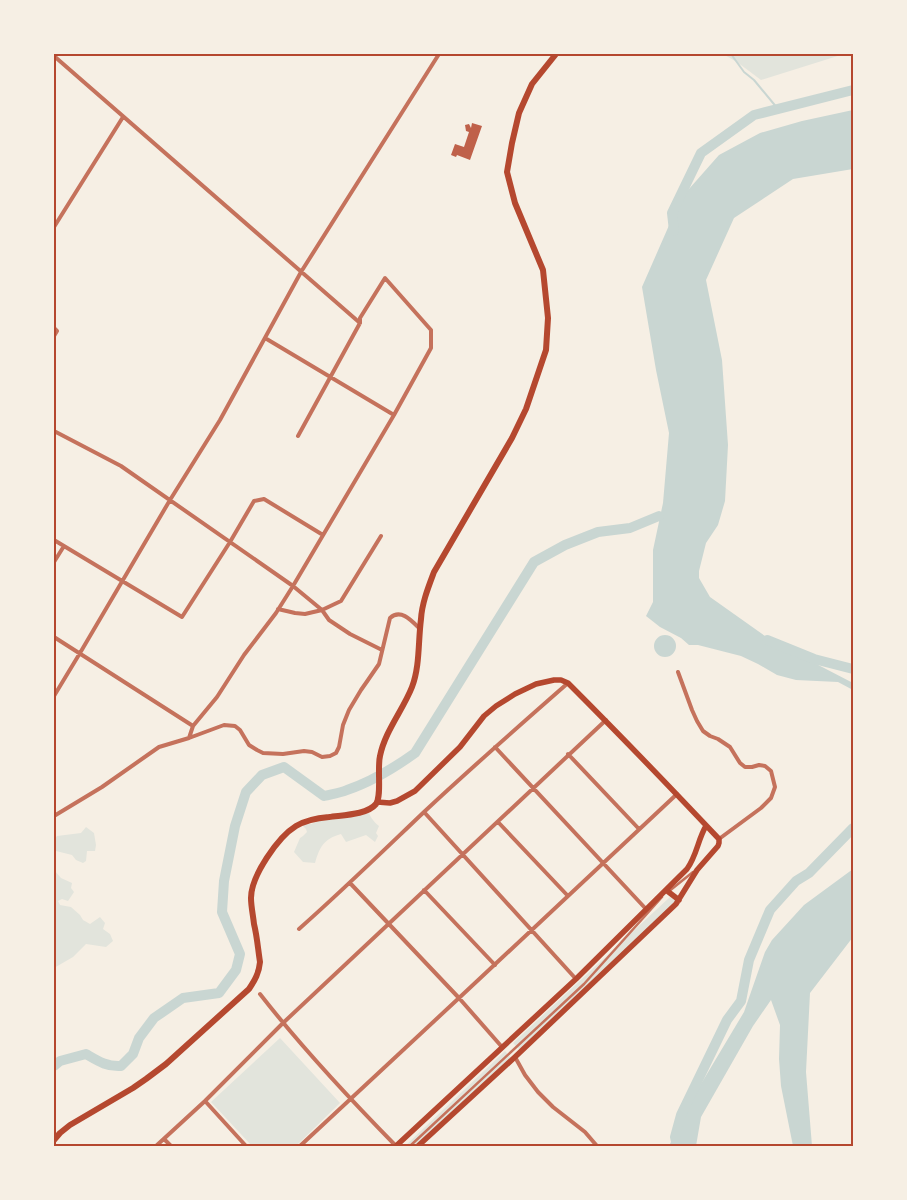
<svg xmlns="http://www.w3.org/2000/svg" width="907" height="1200" viewBox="0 0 907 1200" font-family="Bitter,serif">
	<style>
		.green { fill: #e2e4dc }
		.water { fill: #c9d6d2 }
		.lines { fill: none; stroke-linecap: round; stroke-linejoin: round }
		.stream { stroke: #c9d6d2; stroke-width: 2 }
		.river { stroke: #c9d6d2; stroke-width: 10 }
		.building { fill: #bf614a }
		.pedestrian { stroke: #c5725c; stroke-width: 2.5 }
		.minor { stroke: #c5725c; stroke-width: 4 }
		.primary { stroke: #b5482f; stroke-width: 5.5 }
		.trunk { stroke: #b5482f; stroke-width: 6 }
		.neatline { fill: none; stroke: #b5482f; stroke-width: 2 }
	</style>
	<rect width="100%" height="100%" fill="#f6efe4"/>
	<path class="green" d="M723,54h121l-83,26 -24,-18z
		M368,810c2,7 5,11 11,16l-3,7 2,3 -3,6 -9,-7 -20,7 -5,-8c-17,5 -21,12 -26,29l-12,-1 -9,-10 6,-14 3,-2 4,-4 -1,-3 -5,-5h10l33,-12z
		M86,827l8,6 2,12 -1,6h-8l-1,10 -3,2 -7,-3 -4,-5 -16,-4 -2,6v-17l3,-4 24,-3z
		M54,870l7,8 11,5 -1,5 3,4 -6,9 -6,-2 -4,2 2,4 11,2 9,8 3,5 7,4 10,-7 5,6 -2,6 7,5 3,7 -7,6 -20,-3 -13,13 -19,11z
		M670,897l7,5 -157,148 -7,-7z
		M280,1038l60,65 -44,43h-44l-41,-44z
		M505,1051l6,7 -93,88h-13z"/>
	<path class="water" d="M853,110v59l-60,10 -59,39 -28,62 16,80 6,85 -3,56 -7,24 -12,18 -7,28v7l11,19 62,44 81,42v7l-15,-8 -42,-2 -19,-5 -19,-11 -17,-8 -43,-11h-9l-8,-7 -21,-11 -14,-11 7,-14v-52l10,-47 6,-70 -13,-63 -14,-83 39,-89 38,-43 41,-22 42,-12z
		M654 646a11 11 0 1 1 22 0a11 11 0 1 1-22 0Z
		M853,869v68l-43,56 -4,79 6,74h-19l-12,-60 -2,-27 1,-34 -9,-25 -18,26 -52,91 -5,29h-27l26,-52 49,-82 21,-60 7,-12 32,-35z"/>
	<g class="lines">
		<path class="stream" d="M731,54l13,18 10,8 24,29"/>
		<path class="river" d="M674,231l-2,-18 29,-60 53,-38 99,-25
			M767,640l47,19 39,10
			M54,1066l6,-5 26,-7c12,7 21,13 35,12l12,-12 6,-16 15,-20 29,-20 36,-5 17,-23 4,-16 -18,-42 2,-31 11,-55 11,-34 16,-17 22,-8 40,29c8,-2 16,-3 23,-6 24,-8 47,-22 68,-37l119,-191 31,-17 33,-13 32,-4 29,-12
			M677,1146l-2,-9 6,-22 46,-95 14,-19 8,-41 21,-50 26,-29 13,-8 44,-45"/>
	</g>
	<path class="building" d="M472,123l10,3 -12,34 -13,-5 -1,2 -5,-2 4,-11 9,3 5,-15 -3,-1 -1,-6 4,-1 2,4z"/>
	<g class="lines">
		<path class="pedestrian" d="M668,892l25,-20
			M410,1146l174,-162 78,-87"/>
		<path class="minor" d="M54,56l306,267 -62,113
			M54,227l69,-110
			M54,328l3,3 -3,5
			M265,338l129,77
			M54,431l67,35 172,120 29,24 7,10 21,14 32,16
			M54,540l128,77 48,-75 24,-41 10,-2 59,36
			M54,562l10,-16
			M278,609l17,4 10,1 17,-4 19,-9 40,-65
			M54,637l139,89
			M678,672l14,38 5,11 6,10 7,5 8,3 12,8 10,16 5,4h7l7,-2 6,1 6,5 4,16 -4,11 -10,10 -42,31
			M54,696l26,-43 90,-153 50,-80 81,-148 138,-218
			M189,738l4,-12 24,-29 27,-42 32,-42 17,-27 101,-171 37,-67v-18l-46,-52 -25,40v5
			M495,747l151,162
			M568,754l71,75
			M424,812l152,167
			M54,816l48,-29 57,-40 30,-9 35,-13 11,1 5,4 9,15 8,5 6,3 20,1 21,-3 8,1 10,5 8,-1 6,-3 3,-6 4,-22 6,-15 12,-20 7,-10 11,-16 11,-46c11,-10 22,3 30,11
			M498,822l70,74
			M350,883l109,115 43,49
			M424,890l71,75
			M299,929c43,-38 84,-78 125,-117 47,-44 96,-87 144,-129
			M260,994c42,54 88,103 136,152
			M515,1057l10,18 13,17 15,15 32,25 12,14
			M205,1101l41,45
			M164,1139l7,7
			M156,1146l49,-45 78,-78 323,-303
			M300,1146l159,-148 218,-204"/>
		<path class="primary" d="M377,802l13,1 7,-2 18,-10 45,-44 24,-31 12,-10 19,-12 21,-10 18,-4h7l7,3c51,51 101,103 151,156v4l-1,3 -21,24 -21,34 -161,153 -97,89
			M666,890l13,10
			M396,1146l180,-167 111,-110c10,-14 11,-30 19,-43"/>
		<path class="trunk" d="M54,1140l6,-7 10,-8 63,-37 13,-9 20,-15 83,-75c6,-9 10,-16 11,-27 -2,-13 -3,-26 -6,-38 -1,-9 -3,-18 -3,-26 0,-22 27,-61 45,-72 10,-6 22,-8 33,-9 13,-2 38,-2 47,-13 6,-8 1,-36 4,-48 5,-25 23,-46 32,-69 8,-21 6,-45 9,-68 1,-16 7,-31 13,-47l78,-134 14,-29 20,-59 2,-32 -5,-48 -28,-67 -8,-31 5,-29 7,-30 13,-29 24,-30"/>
	</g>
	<rect width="907" height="1200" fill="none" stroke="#f6efe4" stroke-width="110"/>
	<rect x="55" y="55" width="797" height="1090" class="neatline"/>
</svg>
